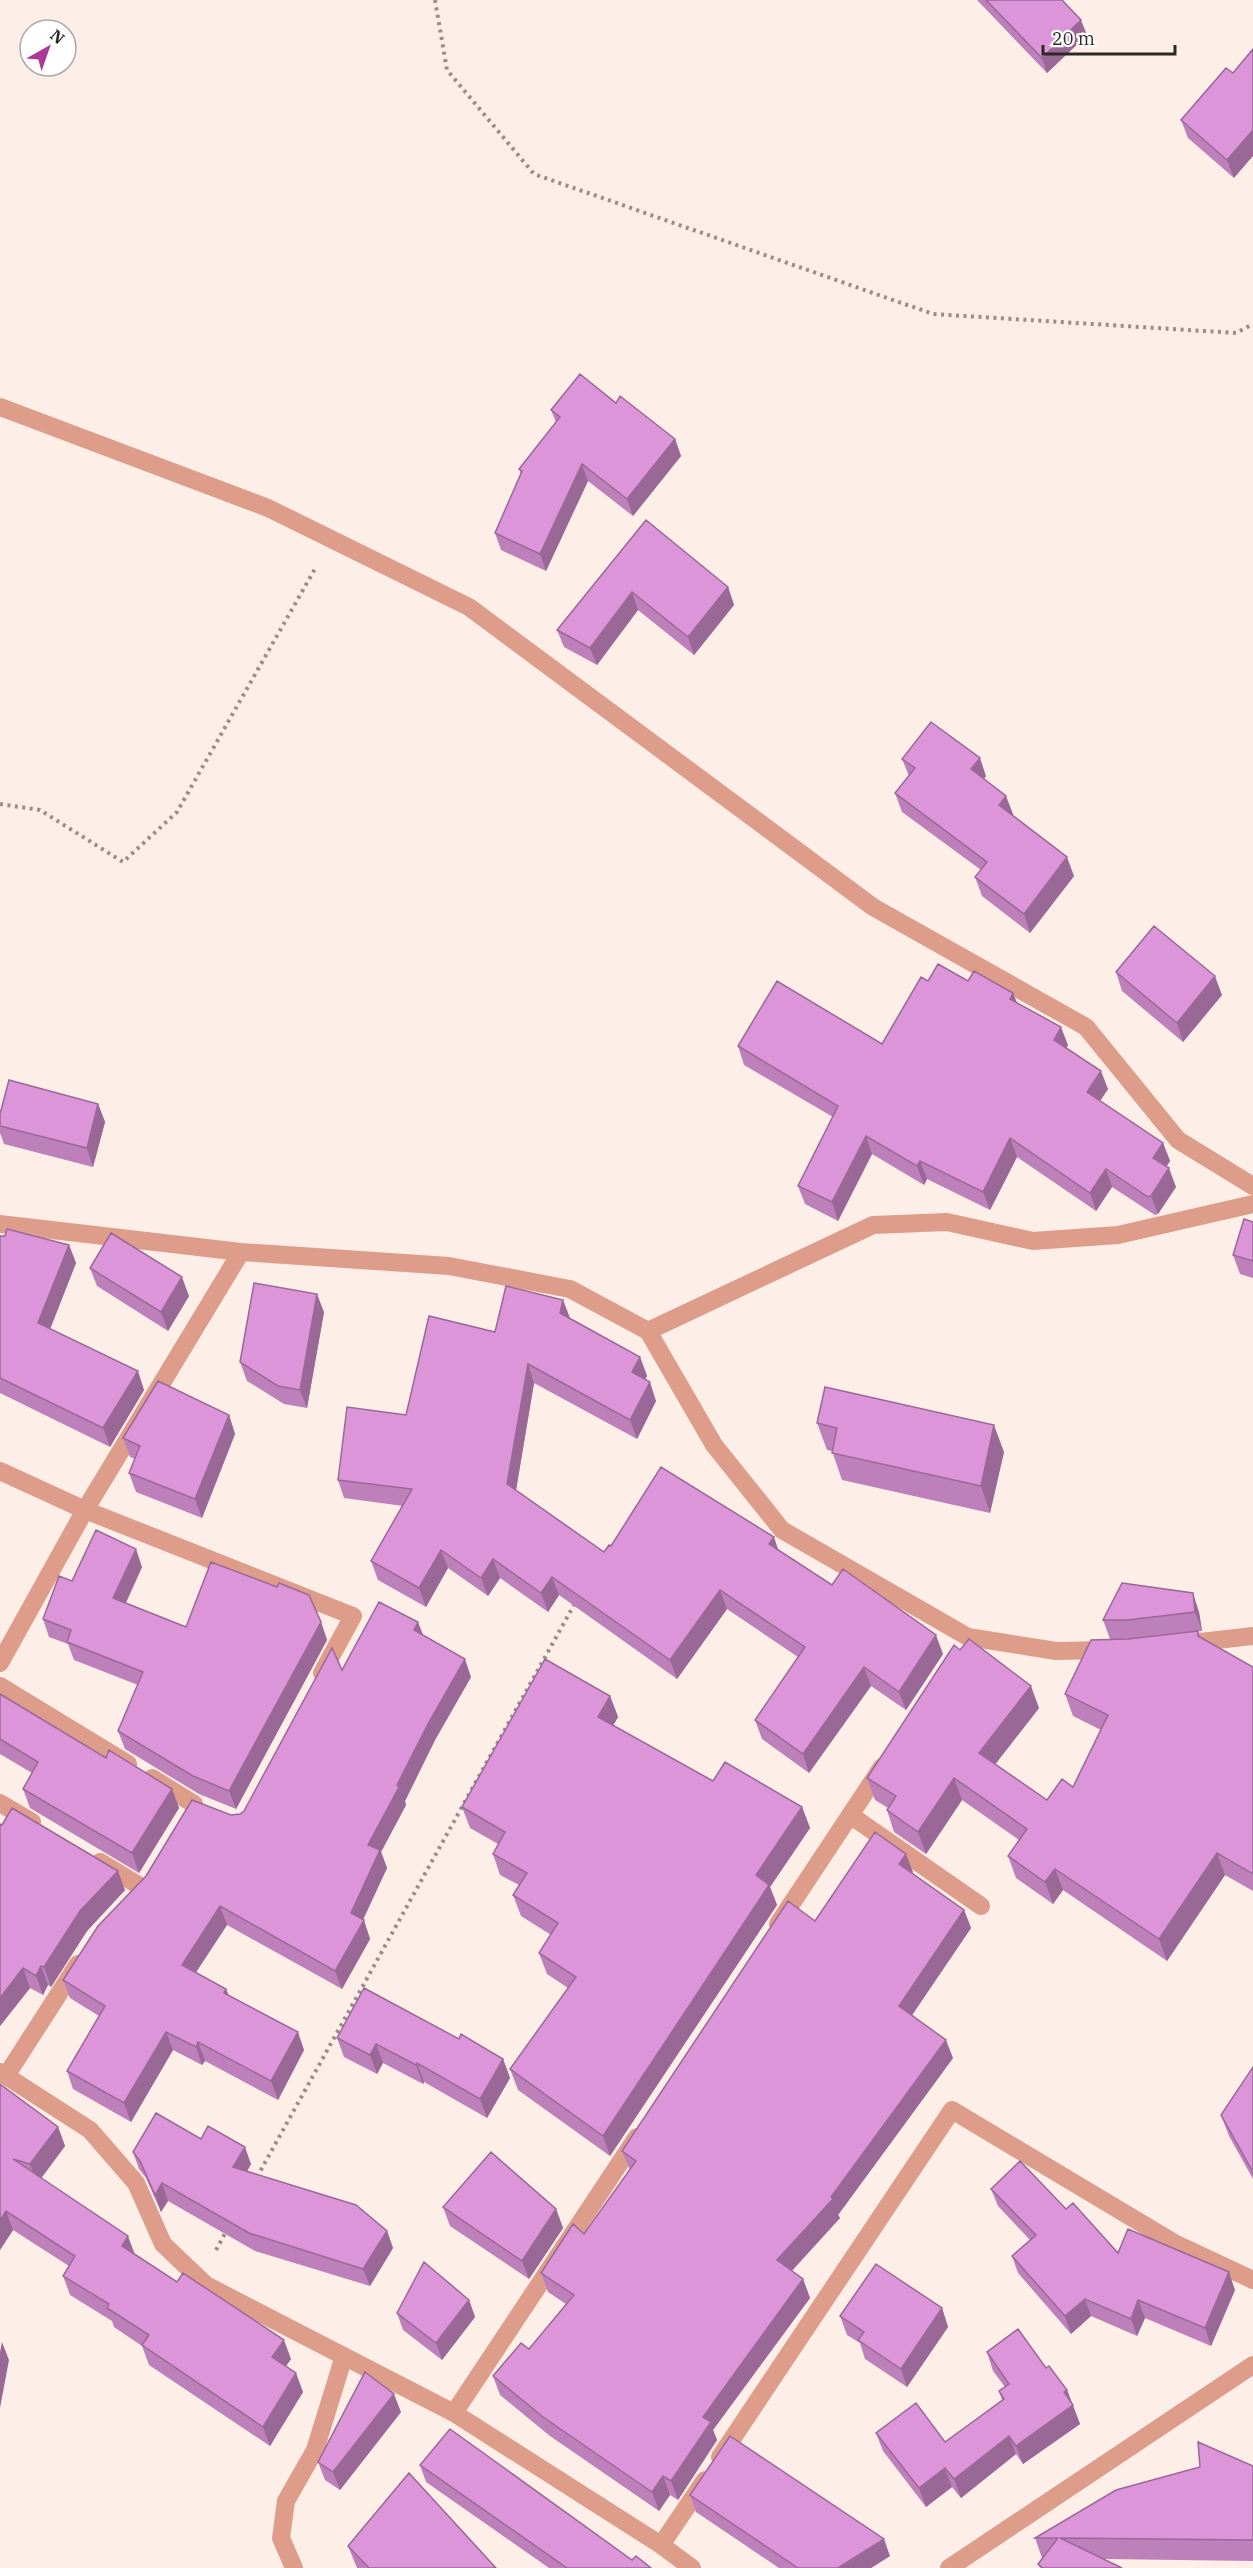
<svg xmlns="http://www.w3.org/2000/svg" width="1253" height="2568" viewBox="0 0 1253 2568" font-family="'IBM Plex Serif',serif">
	<style>
		.lines { fill: none; stroke-linecap: round; stroke-linejoin: round }
		.path { stroke: #988e88; stroke-width: 4; stroke-dasharray: 3 4.5; stroke-linecap: butt }
		.service { stroke: #de9d8b; stroke-width: 18 }
		.minor { stroke: #de9d8b; stroke-width: 18 }
		.tertiary { stroke: #de9d8b; stroke-width: 18 }
		.wall { fill: #bd80ba }
		.shaded-wall { fill: #9a6897 }
		.building { fill: #dc95d8; stroke: #9a6897; stroke-width: 1.5 }
	</style>
	<rect width="100%" height="100%" fill="#fdefe7"/>
	<g class="lines">
		<path class="path" d="M435,0l12,70 87,104 399,140 303,19 17,-9
			M0,804l40,6 83,52 54,-50 139,-245
			M257,2177l318,-574
			M216,2250l11,-20"/>
		<path class="service" d="M294,2568l-13,-30 5,-37 29,-51 29,-94"/>
		<path class="minor" d="M0,407l268,101 201,99 404,300 213,120 92,113 75,46
			M0,1224l241,28 208,14 121,23 78,42 66,114 68,85 186,107 88,14 52,-1
			M648,1331l225,-106 74,-3 86,19 85,-6 135,-31
			M0,1471l85,39 268,106 -31,57
			M1183,1644l70,-8
			M0,1663l85,-153 156,-258
			M0,1686l128,78
			M152,1778l42,26
			M0,1803l32,19
			M850,1815l131,91
			M100,1862l43,26
			M778,1924l104,-157
			M0,2072l90,58 46,53 27,61 43,41 248,128 207,132 31,23
			M6,2076l72,-112
			M454,2413l183,-276
			M720,2457l232,-347 224,134 77,36
			M661,2545l44,-65"/>
		<path class="tertiary" d="M949,2568l304,-203"/>
	</g>
	<path class="wall" d="M977,0h85l25,35 -40,38z
		M1226,68l8,110 -46,-40 -7,-18z
		M616,403l59,36 6,17 -48,60 -45,-35 -42,90 -45,-21 -6,-17 26,-59 -2,-5 37,-47 -5,-12z
		M646,520l82,67 6,18 -40,50 -56,-45 -41,55 -33,-18 -7,-17z
		M902,759l84,17 -2,3 29,35 -1,1 62,61 -44,57 -48,-37 -7,-19 6,-7 -79,-58 -7,-19 14,-17z
		M1116,972l106,23 -39,47 -61,-51z
		M928,981h40l45,12 4,10 51,42 -2,3 42,41 -8,12 63,42 7,18 -4,6 10,20 -18,27 -3,1 -43,-28 -16,24 -79,-54 -27,53 -63,-31 -3,6 -52,-31 -34,67 -33,-17 -7,-18 35,-69 -89,-52 -6,-19 144,-2z
		M98,1104l7,18 -12,45 -89,-23 -4,-11v-19z
		M1253,1222v56l-13,-4 -7,-19z
		M0,1236l69,9 7,18 -26,66 94,61 -34,57 -110,-54z
		M90,1268l99,28 -21,35 -71,-45z
		M563,1300l7,18 70,39 7,19 -2,4 11,21 -19,38 -103,-56 -18,107 88,62 7,-6 167,4 54,35 111,69 -37,56 -35,-24 -62,87 -47,-34 -7,-19 43,-63 -71,-48 -50,70 -118,-84 -11,17 -48,-34 -12,18 -40,-28 -22,39 -48,-27 -7,-19 32,-55 -59,-8 -6,-18 157,-148z
		M324,1312l-17,96 -23,-4 -37,-23 -7,-19z
		M229,1415l6,19 -33,84 -66,-26 -7,-19 6,-14 -5,-2 -7,-19z
		M817,1423l187,29 -14,61 -148,-33 -10,-29 -5,-1z
		M142,1567l-16,36 60,24 135,-5 6,18 -91,169 -37,-15 -74,-45 -7,-18 20,-46 -64,-25 -6,-16 -19,-7 -6,-18 29,-38z
		M1199,1612l3,19h-4l2,6 53,30v224l-28,-16 -58,86 -104,-71 -10,14 -37,-26 -8,-22 11,-16 -57,-40 -36,54 -32,-22 -7,-22 1,-2 -13,-8 -8,-22 93,-128 79,58 -44,56 52,36 26,-13 28,-57 -28,-14 -8,-22 63,-55h5h-23l-7,-19z
		M423,1635l48,42 -36,63 -30,61 1,4 -25,47 6,16 -24,52 7,19 -28,50 -115,-64 -31,47 30,17 3,7 75,54 -26,50 -73,-39 -3,4 -29,-15 -42,72 -58,-33 -6,-18 32,-55 -29,-18 -7,-18 168,-165 9,-1 4,-3 98,-141z
		M0,1694l106,64 66,31 7,19 -40,65 -109,-65 -7,-19 9,-16 -32,-19z
		M610,1696l8,21 -5,8 100,56 89,26 8,21 -40,59 7,18 -167,251 -92,-66 -8,-21 58,-81 -21,-14 -8,-21 12,-18 -30,-19 -8,-21 6,-10 -19,-10 -7,-21 5,-10 -28,-16 -8,-21z
		M0,1824l125,66 -38,41 -36,56 -3,-2 -5,10 -13,-7 -30,38z
		M913,1872l-1,1 52,37 7,18 -59,87 41,43 -115,157 2,3 -48,53 11,8 7,19 -97,132 4,10 -39,60 -8,-5 -11,16 -109,-75 -50,-41 -7,-19 36,-27 37,-45 -18,-12 -7,-19 43,-39 46,-64 -8,-19 193,-230z
		M337,2038l122,1 44,20 7,19 -23,40 -63,-36 -1,2 -40,-21 -6,11 -33,-17z
		M1253,2067v112l-24,-43 -8,-21z
		M0,2084l58,43 7,19 -24,32 93,76 157,105 -5,7 17,26 -33,54 -121,-81 -7,-19 -28,-19 -2,-6 -42,-26 -7,-19 6,-10 -56,-36 -13,20z
		M201,2139l50,25 -4,7 140,60 6,17 -23,38 -115,-35 -87,-50 -7,11 -15,-34 -7,-9 -6,-17z
		M991,2189l75,20 52,44 117,37 -24,56 -66,-28 -8,18 -46,-20 -20,18 -53,-61 -6,-17 18,-16 -32,-34z
		M443,2207l113,2 7,19 -34,51 -79,-53z
		M469,2300l6,17 -33,43 -39,-30 -6,-17z
		M942,2308l6,19 -41,60 -42,-28 -5,-16 -13,-8 -7,-19z
		M987,2352l59,16 21,22 13,34 -57,40 -7,-10 -55,44 -9,-11 -26,20 -43,-56 -7,-18 69,9 57,-42 -3,-9 6,-4 -12,-16z
		M401,2412l-61,78 -15,-10 -7,-18z
		M420,2465l212,95 19,8h-102l-123,-86z
		M1253,2466v95l-149,-2 18,9h-82l-2,-4 4,-6 -7,-20z
		M690,2495l200,61 -19,12h-92l-83,-56z
		M348,2546l148,22h-139z"/>
	<path class="shaded-wall" d="M1081,20l6,15 -40,38 -5,-15z
		M1253,130v26l-19,22 -7,-18z
		M675,439l6,17 -48,60 -6,-17z
		M582,464l6,17 -42,90 -6,-17z
		M728,587l6,18 -40,50 -6,-18z
		M632,592l6,18 -41,55 -7,-17z
		M980,758l6,18 -8,11 -7,-18z
		M1006,796l7,18 -7,10 -7,-19z
		M1067,857l7,19 -44,57 -6,-19z
		M1215,976l7,19 -39,47 -6,-19z
		M1013,993l7,18 -10,-12z
		M1061,1027l7,18 -7,13 -7,-18z
		M1101,1071l7,18 -14,21 -7,-18z
		M98,1104l7,18 -12,45 -6,-19z
		M866,1136l6,18 -34,67 -6,-19z
		M1010,1138l7,19 -27,53 -7,-18z
		M1163,1143l7,18 -10,15 -7,-18z
		M920,1161l7,18 -3,6 -7,-19z
		M1169,1168l7,19 -18,27 -7,-18z
		M1106,1169l6,18 -16,24 -6,-18z
		M69,1245l7,18 -31,79 -7,-19z
		M182,1277l7,19 -21,35 -7,-19z
		M317,1294l7,18 -17,96 -7,-18z
		M563,1300l7,19 -10,-6z
		M640,1357l7,19 -8,15 -7,-19z
		M528,1364l6,19 -20,119 -7,-18z
		M138,1371l6,19 -34,57 -7,-19z
		M650,1382l6,19 -19,38 -7,-19z
		M229,1415l6,19 -33,84 -7,-19z
		M994,1425l10,27 -14,61 -9,-27z
		M774,1537l6,18 -11,-11z
		M136,1549l6,18 -22,48 -7,-17z
		M441,1550l7,18 -22,39 -7,-19z
		M493,1559l7,19 -12,18 -7,-18z
		M552,1577l7,18 -11,17 -7,-19z
		M720,1590l7,19 -50,70 -7,-19z
		M1193,1593l6,19 3,19 -7,-19z
		M321,1622l6,18 -91,169 -7,-18z
		M418,1622l7,18 -11,-10z
		M936,1635l7,19 -37,56 -7,-18z
		M465,1659l6,18 -36,63 -30,61 1,4 -25,47 6,16 -29,62 6,-10 6,19 -28,50 -7,-18 33,-126 29,-60 32,-63z
		M864,1667l7,19 -62,87 -6,-19z
		M1031,1686l8,22 -52,67 -8,-22z
		M610,1696l8,21 -12,21 -8,-21z
		M954,1778l8,22 -36,54 -8,-22z
		M172,1789l7,19 -40,65 -7,-20z
		M802,1807l8,21 -40,59 7,18 -167,251 -7,-20 153,-261z
		M1217,1853l8,22 -58,86 -8,-22z
		M906,1854l7,18 -7,11 -7,-19z
		M1055,1869l8,21 -10,14 -8,-22z
		M118,1871l7,19 -38,41 -36,56 -7,-20 36,-56z
		M220,1906l7,19 -38,58 -7,-18z
		M964,1910l7,18 -65,96 -7,-18z
		M41,1966l7,19 -5,10 -7,-19z
		M23,1968l7,20 -30,38v-28z
		M226,1989l7,18 -9,-14z
		M166,2032l7,18 -42,72 -7,-19z
		M298,2032l6,18 -26,50 -7,-19z
		M946,2040l7,18 -115,157 2,3 -56,61 -7,-19 54,-63z
		M198,2042l7,19 -3,4 -6,-18z
		M376,2044l7,19 -6,11 -7,-19z
		M503,2059l7,19 -23,40 -7,-19z
		M417,2063l7,19 -1,2 -7,-19z
		M58,2127l7,19 -28,38 -7,-20z
		M245,2147l6,17 -11,20 -7,-17z
		M162,2183l6,18 -7,11 -6,-17z
		M556,2209l7,19 -34,51 -7,-18z
		M6,2211l7,19 -13,20v-30z
		M387,2231l6,17 -23,38 -7,-17z
		M128,2236l7,19 -13,-9z
		M1229,2272l6,18 -24,56 -6,-18z
		M803,2279l7,19 -97,132 4,10 -39,60 -7,-19 32,-64z
		M1085,2299l6,17 -20,18 -6,-18z
		M469,2300l6,17 -33,43 -6,-17z
		M1138,2300l7,18 -8,18 -6,-17z
		M942,2308l6,19 -41,60 -6,-18z
		M284,2340l7,19 -12,17 -7,-19z
		M2,2342l7,18 -9,48v-56z
		M296,2373l7,19 -33,54 -7,-19z
		M1067,2390l13,34 -57,40 -7,-18z
		M394,2394l7,18 -61,78 -7,-18z
		M1009,2436l7,18 -55,44 -7,-19z
		M945,2468l7,19 -26,20 -7,-19z
		M663,2476l7,19 -11,16 -7,-19z
		M884,2539l6,17 -19,12h-33z"/>
	<path class="building" d="M986,0h76l19,20 -39,38z
		M1253,49v81l-26,30 -46,-40 45,-52 7,5z
		M580,374l36,29 4,-7 55,43 -48,60 -45,-35 -42,90 -45,-21 27,-62 -3,-2 41,-52 -9,-7z
		M646,520l82,67 -40,50 -56,-45 -42,56 -33,-18z
		M931,722l49,36 -9,11 35,27 -7,9 68,52 -43,57 -49,-37 12,-15 -92,-69 20,-25 -13,-9z
		M1154,926l61,50 -38,47 -61,-51z
		M938,964l30,17 6,-10 39,22 -3,6 51,28 -7,13 47,31 -14,21 76,51 -10,15 16,10 -18,28 -3,1 -42,-28 -16,24 -80,-55 -27,54 -63,-31 -3,5 -51,-30 -34,66 -34,-16 40,-80 -100,-60 39,-65 105,63 39,-67 7,4z
		M9,1080l89,24 -11,44 -87,-22v-12z
		M1244,1219l9,3v39l-20,-6z
		M7,1229l62,16 -31,78 100,48 -35,57 -103,-50v-142h5z
		M111,1233l71,44 -21,35 -71,-44z
		M254,1283l63,11 -17,96 -22,-4 -38,-24z
		M506,1286l57,14 -3,13 80,44 -8,15 18,10 -20,38 -102,-56 -21,120 97,68 5,-7 2,1 50,-79 113,70 -5,7 63,41 11,-16 93,66 -37,57 -35,-25 -61,87 -48,-34 50,-73 -85,-57 -50,70 -118,-83 -11,16 -48,-34 -12,19 -40,-28 -22,38 -48,-27 41,-72 -74,-9 9,-73 59,8 23,-99 66,16z
		M158,1381l71,34 -34,84 -66,-26 11,-27 -17,-8z
		M825,1387l169,38 -13,61 -149,-33 5,-25 -20,-5z
		M96,1530l40,19 -23,49 73,29 25,-65 66,25 2,-4 30,12 12,27 -92,169 -36,-15 -75,-45 25,-59 -76,-30 4,-12 -28,-11 16,-43 13,5z
		M1122,1583l71,10 2,19 -68,8h-24z
		M379,1602l39,20 -4,8 51,29 -36,63 -32,63 2,2 -31,58 12,5 -29,63 13,7 -29,51 -115,-65 -38,59 44,24 -2,4 74,39 -27,49 -73,-39 -2,5 -30,-15 -42,71 -57,-32 38,-65 -42,-26 35,-54 48,-50 46,-76 39,15 9,-1 4,-3 88,-163 10,22z
		M1198,1631v5l55,31v207l-36,-21 -58,86 -104,-70 -10,13 -37,-26 19,-27 -73,-51 -36,54 -31,-22 9,-14 -29,-18 87,-133 6,5 9,-11 62,47 -52,67 68,47 15,-21 11,8 35,-72 -43,-21 26,-54 37,-1z
		M545,1659l65,37 -12,21 115,64 12,-19 77,45 -46,68 13,10 -166,251 -93,-67 66,-92 -37,-24 19,-30 -45,-28 14,-22 -34,-19 12,-22 -43,-25z
		M0,1694l106,64 3,-8 63,39 -40,64 -109,-64 15,-27 -38,-23z
		M12,1808l106,63 -38,40 -36,56 -3,-1 -5,10 -13,-8 -23,30v-174l2,1z
		M875,1832l31,22 -7,10 65,46 -65,96 47,34 -115,157 2,2 -56,61 26,19 -100,138 8,5 -40,59 -8,-5 -11,16 -109,-75 -50,-41 28,-33 8,6 45,-54 -33,-22 32,-49 11,10 52,-73 -14,-10 166,-250 27,20z
		M364,1988l95,51 2,-5 42,25 -23,40 -63,-36 -1,2 -40,-21 -6,11 -33,-17z
		M1253,2067v105l-32,-57z
		M0,2084l58,43 -28,37 -17,-5 115,77 -6,10 55,36 6,-9 101,67 -12,17 24,16 -33,54 -121,-82 7,-10 -42,-27 2,-4 -46,-28 12,-20 -69,-45 -6,9z
		M156,2113l45,26 7,-13 37,21 -12,20 123,38 31,26 -24,38 -114,-36 -87,-50 -7,12 -15,-34 -7,-9z
		M491,2152l65,57 -34,52 -79,-54z
		M1020,2161l46,48 7,-6 45,50 10,-24 101,43 -24,56 -67,-28 -7,19 -46,-20 -20,17 -53,-60 24,-21 -45,-46z
		M424,2262l45,38 -33,43 -39,-30z
		M876,2264l66,44 -41,61 -43,-29 6,-8 -24,-16z
		M1018,2329l28,39 3,-2 18,24 -3,2 9,13 -57,41 -7,-10 -55,43 -9,-11 -26,20 -43,-55 40,-30 29,39 59,-43 -5,-8 10,-7 -22,-32z
		M365,2372l29,22 -61,78 -15,-10z
		M450,2429l182,131 4,-4 15,12h-84l-147,-103z
		M730,2436l154,103 -46,29h-40l-108,-73z
		M1198,2442l55,24v74l-193,-2 62,30h-79l-5,-4 20,-26h-23l81,-48 84,-23z
		M409,2473l87,95h-127l-21,-22z"/>
	<g transform="translate(48 48) rotate(40)"><circle r="28" fill="#ffffff" stroke="#aba9a7" stroke-width="1.5"/>
	<path d="M0-4.5L10 22L0 15L-10 22Z" fill="#ab3a96"/>
	<text y="-9" font-size="16" font-weight="bold" text-anchor="middle" fill="#2e2824">N</text>
	</g>
	<path d="M1043 45v9h132v-9" fill="none" stroke="#2e2824" stroke-width="3"/>
	<text x="1052" y="45" font-size="18" fill="#2e2824" stroke="#ffffff" stroke-width="4.5" paint-order="stroke">20 m</text>
</svg>
